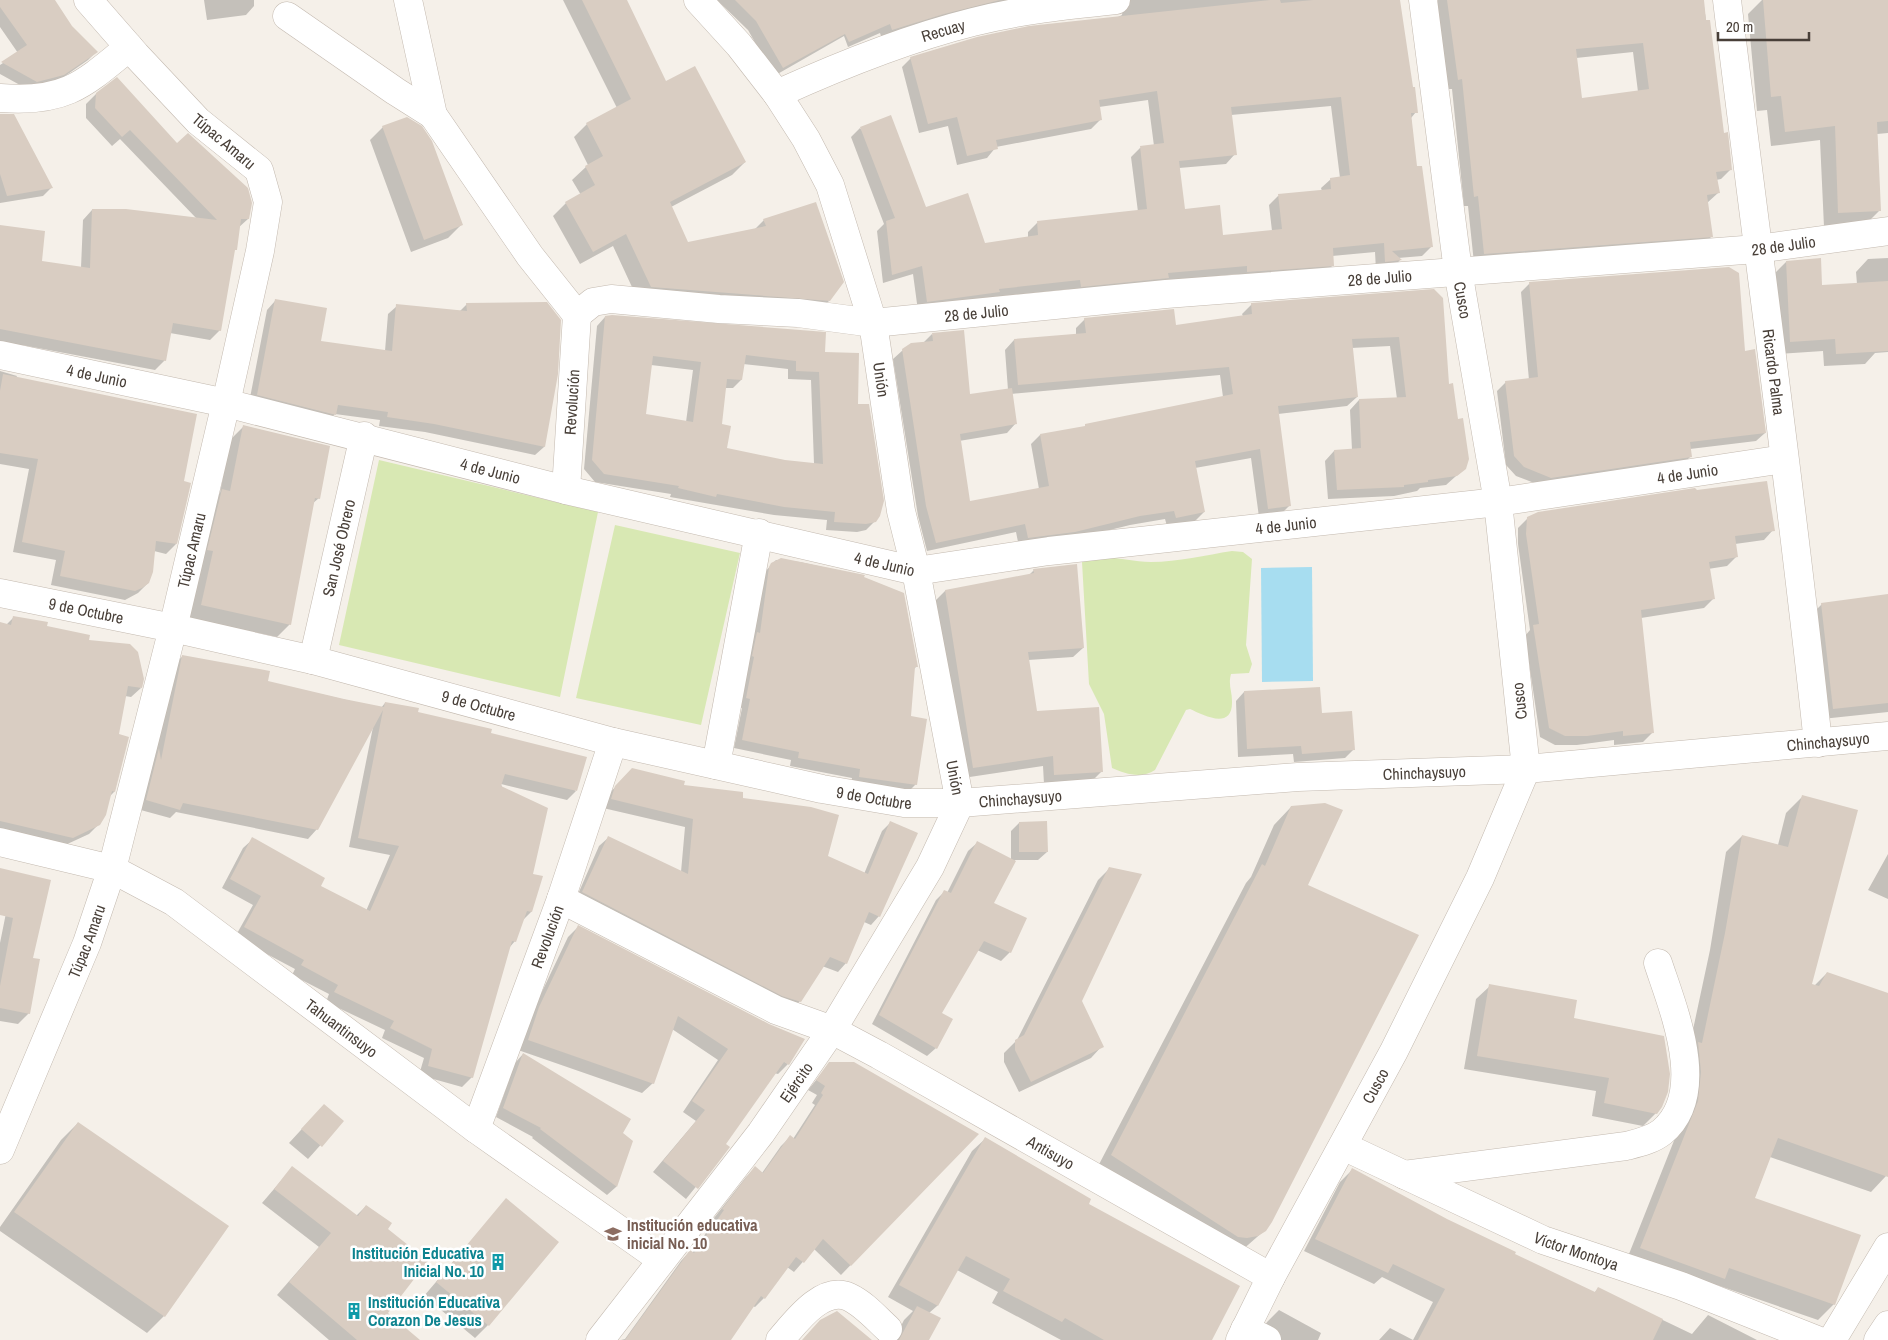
<svg xmlns="http://www.w3.org/2000/svg" width="1888" height="1340" viewBox="0 0 1888 1340" font-family="'Archivo Narrow',sans-serif">
	<style>
		.green { fill: #d8e8b3 }
		.water { fill: #a7ddf0 }
		.shadow { fill: #0003; fill-rule: evenodd }
		.building { fill: #d9cdc2; fill-rule: evenodd }
		.lines { fill: none; stroke-linecap: round; stroke-linejoin: round }
		.minor-casing { stroke: #c3b9af; stroke-width: 29 }
		.minor { stroke: #fff; stroke-width: 28 }
		.labels { text-anchor: middle; dominant-baseline: central; stroke-width: 5; stroke-linejoin: round; paint-order: stroke }
		.street-label { font-size: 16px; fill: #483f38; stroke: #fff }
		.education-label { font-size: 16px; font-weight: bold; fill: #785e54; stroke: #fff; text-anchor: start }
		.culture-label { font-size: 16px; font-weight: bold; fill: #0d838f; stroke: #fff; text-anchor: end }
	</style>
	<rect width="100%" height="100%" fill="#f5f0e9"/>
	<path class="green" d="M379,460l219,52 -38,185 -221,-52z
		M615,525l125,28 -39,172 -125,-27z
		M1232,551l11,1 9,7 -6,86 6,19 -3,9 -18,1c-3,11 1,17 1,27 1,30 -29,14 -42,8l-4,1 -31,60c-13,9 -30,4 -43,-2l-8,-54 -15,-30 -7,-122c25,-10 44,0 69,0 27,0 55,-7 81,-11z"/>
	<path class="water" d="M1312,567l1,114 -51,1 -1,-114z"/>
	<path class="shadow" d="M0,0h53l18,26 25,26 -8,8 -33,23 -26,7 -29,-16v-9l18,-12 -18,-26z
		M204,0h50v6l-8,9 -39,5z
		M563,0h63l39,83 80,79 -13,13 -61,32 16,37 67,-14 10,-10 65,81 -14,13 -177,-14 -25,-54 -33,18 -27,-48 13,-13 15,-8 -9,-15 16,-15 -14,-28 13,-13 30,-16z
		M717,0h337l-172,39 -2,-6 -32,14 -4,-11 -70,40 -26,-46z
		M1119,0h277l20,112 -5,6 5,50 16,78 -10,10 -24,2 2,2 -8,9 -16,1 -1,-18 -43,4 1,9 -9,9 -86,7v-7l-74,7 -92,15 -1,-7 -78,8 -4,4 -71,10 -5,-37 -30,9 -6,-52 7,-7 -33,-87 9,-9 65,81 59,36 44,-7v-6l9,-9 101,-11 -7,-55 9,-9 14,-2 -6,-46 -49,7 2,12 -10,10 -95,18 -9,11 -30,7 -9,-39 -29,7 -17,-66 9,-9 207,-41 4,-2 1,-7zM1331,106l9,72 -9,1 -10,9 1,3 -44,5 -9,9 3,26 -50,5 -38,-26 -5,-42 47,-4 9,-10 -4,-39z
		M1438,0h265l20,134 8,35 -10,10 -5,1 2,13 -11,10 5,33 -10,10 -228,17 -6,-57h-4l-12,-117h-4l-12,-84zM1633,52l5,40 -57,7 -5,-41z
		M1762,0h126v133l-11,1 2,77 -14,14 -41,2 -4,-87 -49,6 -4,-36 -10,1 -9,-97z
		M96,94l81,51 71,74 -10,9 -18,102 -10,10 -40,-7 -5,27 -10,10 -133,-25 -8,8 -14,-1v-125l40,35 41,6 2,-48 9,-10 105,9 -77,-80 -8,7 -26,-28v-14z
		M0,115l51,73 -8,8 -43,7z
		M383,127l78,98 -13,13 -37,14 -41,-112z
		M1888,258v94l-13,1 -10,11 -41,2 -1,-15 -45,3 -4,-80 12,-12 35,24 36,-2 -1,-12 12,-13z
		M1530,283l214,69 21,81 -9,8 -66,8v8l-8,8 -140,21 -26,-10 -10,-11 -9,-74 9,-9 23,-2 -8,-88z
		M1433,291l15,94 17,83 -19,17 -26,3 -3,3 -23,5 -66,3 -3,-38 9,-10 18,-1 -2,-40 9,-10 38,-1 -7,-53 -39,2 6,49 -10,9 -69,8 12,91 -10,10 -21,2 -8,-59 -56,10 9,44 -9,9 -28,5 -2,-7 -35,6 -65,16 -46,6 -3,-15 -89,19 -9,-35 -25,-157 10,-9 20,-7 9,-9 37,62 39,-6 -3,-40 9,-10 62,-5v-7l9,-9 90,8 68,-11 -1,-2 10,-10zM1220,375l3,22 -140,31 -43,7 -9,9 8,45 -70,13 -10,-61 48,-8 9,-10 -5,-29z
		M275,301l45,41 65,9 3,-37 9,-8 63,5 7,-7 89,70 -12,73 -9,8 -110,-23 -46,-6 1,-6 -45,-6 -9,9 -77,-20 18,-93z
		M605,317l219,36 33,53 18,115 -9,9 -9,2 -31,-2 1,-10 -53,-5 -104,-18 1,-3 -76,-12 -11,-13 13,-143zM743,364l45,5v10l23,1 3,84 -29,-2 -60,-13 -5,-24 5,-37h8l8,-8zM651,365l42,5 -7,52 -42,-7z
		M0,371l17,5 -1,2 167,104 -7,62 -10,10 -12,-3 -6,32 -10,10 -13,7 -74,-15 5,-25 -43,-8 16,-83 -29,-5z
		M243,427l76,71 -7,6 -22,120 -13,13 -88,-19 20,-115 11,-10 10,-53z
		M1528,518l245,12 -9,10 -29,4 2,12 -10,10 -19,3 5,30 -9,9 -63,10 12,114 -10,10 -29,3v-5l-37,5h-22l-15,-8 -15,-101 5,-6 -12,-86v-16z
		M776,560l24,2 63,14 54,90 -4,4 -4,48 7,66 -9,9 -56,-8 1,-7 -62,-12 1,-6 -57,-12 8,-40 -4,-1 22,-130z
		M1034,570l49,78 -10,9 -45,3 8,53 66,58 -10,10 -48,3 -1,-18 -80,12 -28,-177 10,-10 84,-16z
		M1888,595v117l-66,7 -11,-104 11,-11z
		M13,618l75,24 53,46 -10,9 -6,-1 -8,39 -3,57 -5,5 -10,27 -10,10 -26,12 -63,-15v-207l6,1z
		M183,656l84,26 114,26 4,-5 105,31 86,57 -9,9 -66,-16 30,90 10,3 -10,35 -9,9 -7,20 -6,7 -37,129 -10,10 -43,-12 5,-17 -42,-20 3,-8 -59,-28 3,-8 -37,-19 3,-6 -60,-32 18,-32 -31,-17 21,-40 10,-9 66,47 47,25 24,-56 -41,-8 24,-120 -56,102 -9,10 -132,-27 -6,6 -33,-9 13,-50 6,-7 17,-87z
		M1244,692l76,23 34,34 -9,9 -51,4 -1,-8 -55,3 -2,-56z
		M632,769l50,17 59,13 85,57 38,18 18,-43 9,-9 -12,94 -8,9 -7,-3 -18,41 -8,9 -16,-6 -22,35 -9,9 -216,-109 24,-55 9,-8 73,34 4,-45 -82,-19 4,-12z
		M1802,797l9,187 3,2 13,-13 61,22 -2,181 -15,16 -101,-35 -16,42 80,105 -16,16 -101,-35 -9,9 -83,-30 58,-146 5,-65 22,-103 16,-98 16,-16 36,9 8,-32z
		M1291,807l15,78 -41,345 -25,22 -145,-80 151,-289 5,-6 23,-52z
		M1019,823l28,29 -9,8h-23l-23,44 18,48 -9,9 -24,-11 -37,63 -4,35 -9,8 -55,-32 64,-124 9,-9 2,2 21,-42 9,-8 34,17v-29z
		M1888,854v45l-20,-9z
		M0,869l31,90 -2,54 -11,11 -18,-3v-78l9,-45 -9,15z
		M1109,869l-28,132 21,45 -11,12 -72,34 -15,-30v-9l13,-13 81,-160z
		M578,927l210,137 -10,10 -4,-1 -50,71 4,3 -42,52 -33,-27 43,-51 -13,-9 35,-52 -46,-31 -19,54 -11,10 -124,-43 11,-31 39,-82z
		M1490,986l83,33 83,94 -13,13 -51,-10 4,-25 -132,-22 12,-70z
		M523,1054l109,87 -16,46 -9,8 -75,-57 1,-1 -37,-20 19,-54z
		M830,1063l147,71 -136,141 -27,-26 -20,23 -7,-5 -23,31 -9,9 -2,-1 -24,34h-108l4,-1 56,-78 9,-10 2,2 23,-33 -1,-2 32,-41 9,-9 7,5 19,-27 9,-9 3,2 22,-34 -3,-2 5,-8 -9,-5z
		M311,1119l31,2 -34,38 -19,-16z
		M78,1123l86,193 -17,17 -147,-102v-4l61,-87z
		M985,1139l103,65 123,136h-150l-69,-37 6,-11 -41,-22 -20,36 -8,7 -1,27h-34l10,-20 9,-9 -25,-14 84,-146z
		M292,1168l64,48 10,-10 20,24v83l32,27h-89l-52,-45 42,-48 -57,-44z
		M1352,1170l161,85 81,38 4,-4 94,45 16,-19 49,25h-378l11,-12 23,12 20,-38 -51,-25 -8,7 -70,-33 36,-69z
		M506,1200l-18,125 -13,13 -51,-42z
		M1279,1310l42,23 -3,7h-55l-4,-3 8,-15z"/>
	<path class="building" d="M0,0h55l17,26 26,26 -34,23 -27,7 -36,-20 26,-17 -27,-38z
		M582,0h45l39,81 29,-15 51,96 -76,40 18,40 78,-16 -3,-7 53,-17 28,80 -14,19 -179,-14 -25,-53 -33,18 -28,-50 30,-17 -10,-19 18,-10 -17,-33 45,-24z
		M735,0h265l-56,14 -52,16 -2,-6 -41,18 -4,-8 -62,34 -27,-47z
		M1270,0h10l1,3 32,-3h87l13,87h2l3,26h-7l6,53h5l11,81 -41,4 10,9 -17,2 -1,-19 -51,5 1,18 -87,6v-6l-79,7 1,5 -88,9 -1,-7 -81,9 1,3 -73,10 -5,-36 -30,9 -6,-54 9,-3 -35,-91 31,-12 35,92 42,-14 17,50 53,-8 -1,-14 110,-12 -7,-63 24,-3 -7,-52 -58,9 3,20 -106,20 2,9 -31,7 -10,-39 -29,7 -18,-67 67,-20 52,-11zM1341,97l9,78 -20,3 1,11 -53,5 4,35 -59,6 -3,-30 -35,4 -6,-48 58,-6 -6,-48z
		M1447,0h257l2,20h4l14,113 4,-1 4,38 -16,2 4,21 -13,2 6,42 -229,17 -6,-58 -4,1 -12,-118 -4,1zM1643,43l6,46 -67,9 -6,-49z
		M1763,0h125v121l-11,1 4,89 -43,2 -3,-87 -50,6 -4,-36 -10,1z
		M117,77l60,66 11,-10 60,55 4,15 -3,16h-8l-4,31h-2l-14,81 -48,-8 -7,38 -166,-32v-104l45,6 -3,30 48,7 2,-59h34l91,11 -87,-90 -8,7 -27,-29 1,-15z
		M0,114h14l39,74 -46,8 -7,-22z
		M407,117l15,9 10,15 31,84 -39,15 -42,-114z
		M1821,258l1,27 66,-4v70l-52,3 -1,-15 -45,3 -4,-81z
		M1729,267l10,6 6,78 10,-2 11,84 -76,9 2,15 -141,21 -27,-11 -10,-11 -9,-75 33,-4 -9,-95z
		M1434,289l9,9 6,86 4,-1 5,36 5,-1 6,41 -3,10 -9,7 -29,4v2l-24,3v2l-67,3 -3,-40 27,-2 -2,-49 47,-2 -7,-60 -47,2 6,58 -80,9 13,100 -23,3 -8,-60 -65,12 10,51 -29,6 -2,-7 -34,5 -65,16 -47,6 -3,-14 -89,19 -10,-37 -24,-157 9,-6 22,-2 -1,-8 32,-3 6,64 42,-6 5,36 -57,10 10,67 79,-15 -9,-52 45,-8v-2l148,-30 -4,-27 -211,18 -4,-46 72,-6 -2,-15 90,-9 2,16 76,-11 -1,-11z
		M275,299l52,9 -6,33 71,10 4,-47 71,7 -1,-8 81,-1 14,18 -3,54 -13,73 -111,-23 -47,-7 1,-5 -50,-7 -2,10 -79,-20z
		M612,315l214,17 -1,20 34,1 -1,51h11l15,97 -4,15 -4,6 -10,2 -32,-2 1,-10 -51,-5 -67,-13 -1,3 -38,-9 1,-2 -75,-12 -12,-14 13,-144zM746,355l50,6v10l23,1 4,92 -38,-4 -58,-12 4,-22 -9,-2 5,-45 15,1zM653,356l48,6 -8,60 -47,-8z
		M3,374l194,40 -13,67 7,2 -14,61 -21,-3 -3,31 -4,11 -7,5 -7,3 -75,-15 5,-25 -43,-9 16,-83 -38,-6v-62z
		M243,425l87,21 -10,53 -5,-1 -24,127 -90,-20 12,-54 -6,-1 15,-61 8,2z
		M1767,481l8,50 -40,5 3,21 -29,5 6,37 -74,11 13,123 -31,3v-5l-36,5h-22l-16,-8 -16,-103 6,-1 -13,-90 1,-17 11,-5 157,-24 2,2z
		M781,558l84,17 -1,2 40,16 14,74h-3l-4,49 16,3 -10,66 -58,-8 1,-8 -62,-11 1,-6 -57,-12 8,-41 -4,-1 8,-41 -2,-1 5,-24 3,1 9,-66 2,-4z
		M1077,564l7,84 -56,4 9,59 62,-4 4,65 -49,3 -1,-19 -80,12 -28,-178 89,-17 -1,-4z
		M1888,594v109l-55,6 -12,-106z
		M13,616l35,6 -1,4 43,9 -1,5 41,4 8,8 6,27 -2,9 -14,-2 -9,48 10,3 -14,55 -3,-1 -6,24 -6,10 -27,13 -73,-17v-199l11,3z
		M182,655l88,16 -2,10 76,18 40,8 1,-5 34,6 -1,4 74,17 -1,4 96,24 -10,34 -72,-17 -4,12 47,22 -15,66 10,2 -11,36 -5,-1 -11,31 -4,-1 -39,137 -45,-12 4,-17 -42,-21 4,-7 -60,-29 4,-7 -37,-20 3,-5 -60,-33 17,-31 -31,-17 22,-42 73,41 -4,8 49,25 29,-65 -41,-8 25,-128 -65,120 -135,-27 -3,7 -34,-10 13,-52 2,12z
		M1320,687l2,26 30,-2 3,39 -53,4 -1,-8 -54,3 -3,-58z
		M632,768l53,13 -1,4 59,7v6l68,9 28,8 -11,41 40,18 22,-53 28,12 -38,84 -11,-5 -22,52 -17,-7 -29,45 -19,-6 -200,-104 26,-56 80,38 5,-55 -82,-20 4,-13z
		M1802,795l56,15 -46,174 7,2 8,-14 61,21v184l-110,-39 -23,60 106,37 -26,70 -106,-37 -4,11 -85,-31 58,-147 3,-29 -3,-30 4,1 23,-110 17,-98 46,12z
		M1325,803l18,7 -35,75 111,50 -147,287 -6,9 -8,5 -11,2 -9,-1 -127,-82 151,-291 3,2 26,-60z
		M1047,821l1,31h-29v-30z
		M977,841l39,20 -22,42 33,15 -16,35 -27,-12 -42,72 11,6 -16,30 -58,-34 65,-125 7,3z
		M1109,867l33,7 -60,127 22,46 -73,35 -16,-32v-10l9,-5z
		M0,868l51,12 -18,78 7,1 -10,55 -30,-6v-22l13,-68 -13,-3z
		M578,925l191,99 36,15 -16,26 -5,-3 -10,14 -48,68 4,3 -32,42 -35,-28 42,-51 -13,-9 36,-52 -50,-33 -24,68 -126,-44 11,-33z
		M1489,984l88,16 -3,18 90,18 6,38 -2,18 -6,15 -5,7 -53,-11 5,-25 -132,-22z
		M523,1053l108,66 -8,14 10,8 -16,46 -77,-58 1,-1 -38,-20z
		M829,1062h25l125,72 -128,132 -28,-27 -19,24 -8,-6 -31,42 -4,-3 -30,44h-106l65,-90 4,3 30,-43 -2,-1 33,-43 8,7 27,-38 5,4 28,-44 -2,-2 4,-7 -9,-6z
		M324,1104l20,17 -22,26 -21,-18z
		M78,1122l151,104 -64,91 -151,-105z
		M985,1137l106,62 -2,5 151,82 -28,54h-108l-39,-22 -3,4 -59,-31 7,-12 -44,-23 -28,50 -39,-21z
		M292,1166l66,50 8,-11 26,18 -4,6 40,32 -40,52 32,27h-63l-68,-58 42,-49 -57,-44z
		M1352,1168l95,51 69,33 -1,2 80,38 3,-5 65,32 -10,21h-235l27,-51 -52,-25 -5,9 -73,-34z
		M506,1198l53,44 -70,84 -53,-44z
		M917,1306l24,12 -12,22h-30z
		M837,1311l35,29h-70l18,-20z"/>
	<g class="lines">
		<g class="minor-casing">
			<g id="minor">
				<path d="M408,0l25,115 97,141 47,59"/>
				<path id="s1" d="M698,0l41,45 38,49 29,45 24,46 43,138 28,188 15,60 44,232"/>
				<path id="s2" d="M1727,0c30,248 65,495 91,743"/>
				<path d="M287,16l108,75 38,24"/>
				<path id="s3" d="M777,94c64,-29 128,-55 196,-72 47,-12 95,-17 143,-22"/>
				<path d="M0,98c64,5 82,-12 129,-51"/>
				<path id="s4" d="M577,315l16,-13 18,-3 108,10 79,4 75,10 293,-29 591,-45 131,-18"/>
				<path id="s5" d="M0,355l226,48 340,87 350,81 133,-20 449,-49 286,-43"/>
				<path id="s6" d="M566,490l11,-175"/>
				<path id="s7" d="M0,593l173,35 140,32 300,82 209,47 82,14h56l338,-26 228,-8 362,-33"/>
				<path id="s8" d="M313,660l51,-224"/>
				<path d="M716,765l43,-232"/>
				<path id="s9" d="M0,842l112,27 62,33 302,227 186,131"/>
				<path id="s10" d="M561,899l215,111 56,20 47,25 392,222"/>
				<path id="s11" d="M476,1129l85,-230 52,-157"/>
				<path id="s12" d="M1343,1146l200,94 138,46 136,54"/>
				<path id="s13" d="M0,1150l87,-207 25,-74 61,-241 53,-225 34,-152 8,-49 -9,-32 -61,-49 -62,-66 -48,-55"/>
				<path d="M1404,1175l222,-29c12,-3 26,-6 36,-14 47,-39 11,-123 -4,-169"/>
				<path d="M1245,1329l22,11"/>
				<path id="s14" d="M600,1340l161,-207 71,-103 98,-163 30,-64"/>
				<path d="M780,1340c15,-17 42,-55 69,-43 15,7 27,21 39,32"/>
				<path id="s15" d="M1240,1340l31,-63 123,-226 86,-173 46,-109 -28,-267 -40,-231 -35,-271"/>
				<path d="M1832,1340l56,-93"/>
				<path d="M1878,1340l10,-15"/>
			</g>
		</g>
		<use href="#minor" class="minor"/>
	</g>
	<defs>
		<g id="school-bare" transform="scale(1.35)"><path d="M0-5L7-2L0 1L-7-2ZM-4 1L0 2.5L4 1V4Q0 6-4 4Z" fill="#8d6e63" stroke="#fff" stroke-width="2.5" paint-order="stroke"/></g>
		<g id="building-bare" transform="scale(1.35)"><path d="M-4-6H4V6H1V3H-1V6H-4ZM-2.5-4.3h1.7v1.8h-1.7ZM.8-4.3h1.7v1.8H.8ZM-2.5-1h1.7V.8h-1.7ZM.8-1h1.7V.8H.8Z" fill="#0f9aa8" stroke="#fff" stroke-width="2.5" paint-order="stroke"/></g>
	</defs>
	<g fill-rule="evenodd">
		<use href="#school-bare" x="613" y="1234"/>
		<use href="#building-bare" x="498" y="1262"/>
		<use href="#building-bare" x="354" y="1311"/>
	</g>
	<g class="labels">
		<g class="street-label">
			<text stroke="none"><textPath href="#s3" startOffset="178">Recuay</textPath></text>
			<text transform="translate(224 141) rotate(40)">Túpac Amaru</text>
			<text stroke="none"><textPath href="#s4" startOffset="1216">28 de Julio</textPath></text>
			<text stroke="none"><textPath href="#s4" startOffset="811">28 de Julio</textPath></text>
			<text transform="translate(1463 300) rotate(80)">Cusco</text>
			<text stroke="none"><textPath href="#s4" startOffset="406">28 de Julio</textPath></text>
			<text stroke="none"><textPath href="#s2" startOffset="375">Ricardo Palma</textPath></text>
			<text stroke="none"><textPath href="#s5" startOffset="99">4 de Junio</textPath></text>
			<text stroke="none"><textPath href="#s1" startOffset="430">Unión</textPath></text>
			<text stroke="none"><textPath href="#s6" startOffset="88">Revolución</textPath></text>
			<text stroke="none"><textPath href="#s5" startOffset="504">4 de Junio</textPath></text>
			<text stroke="none"><textPath href="#s5" startOffset="1719">4 de Junio</textPath></text>
			<text stroke="none"><textPath href="#s5" startOffset="1314">4 de Junio</textPath></text>
			<text stroke="none"><textPath href="#s8" startOffset="115">San José Obrero</textPath></text>
			<text stroke="none"><textPath href="#s13" startOffset="631">Túpac Amaru</textPath></text>
			<text stroke="none"><textPath href="#s5" startOffset="909">4 de Junio</textPath></text>
			<text stroke="none"><textPath href="#s7" startOffset="88">9 de Octubre</textPath></text>
			<text transform="translate(1519 701) rotate(-96)">Cusco</text>
			<text stroke="none"><textPath href="#s7" startOffset="492">9 de Octubre</textPath></text>
			<text stroke="none"><textPath href="#s7" startOffset="1855">Chinchaysuyo</textPath></text>
			<text stroke="none"><textPath href="#s7" startOffset="1450">Chinchaysuyo</textPath></text>
			<text stroke="none"><textPath href="#s1" startOffset="835">Unión</textPath></text>
			<text stroke="none"><textPath href="#s7" startOffset="898">9 de Octubre</textPath></text>
			<text stroke="none"><textPath href="#s7" startOffset="1045">Chinchaysuyo</textPath></text>
			<text stroke="none"><textPath href="#s11" startOffset="205">Revolución</textPath></text>
			<text stroke="none"><textPath href="#s13" startOffset="226">Túpac Amaru</textPath></text>
			<text stroke="none"><textPath href="#s9" startOffset="395">Tahuantinsuyo</textPath></text>
			<text stroke="none"><textPath href="#s14" startOffset="324">Ejército</textPath></text>
			<text stroke="none"><textPath href="#s15" startOffset="288">Cusco</textPath></text>
			<text stroke="none"><textPath href="#s10" startOffset="552">Antisuyo</textPath></text>
			<text stroke="none"><textPath href="#s12" startOffset="256">Víctor Montoya</textPath></text>
		</g>
		<g class="education-label">
			<text x="627" y="1225">Institución educativa<tspan x="627" dy="18">inicial No. 10</tspan></text>
		</g>
		<g class="culture-label">
			<text x="484" y="1253">Institución Educativa<tspan x="484" dy="18">Inicial No. 10</tspan></text>
			<text x="368" y="1302" text-anchor="start">Institución Educativa<tspan x="368" dy="18">Corazon De Jesus</tspan></text>
		</g>
	</g>
	<path d="M1718 32v8h91v-8" fill="none" stroke="#483f38" stroke-width="2.5"/>
	<text x="1726" y="32" font-size="15" fill="#483f38" stroke="#ffffff" stroke-width="4" paint-order="stroke">20 m</text>
</svg>
